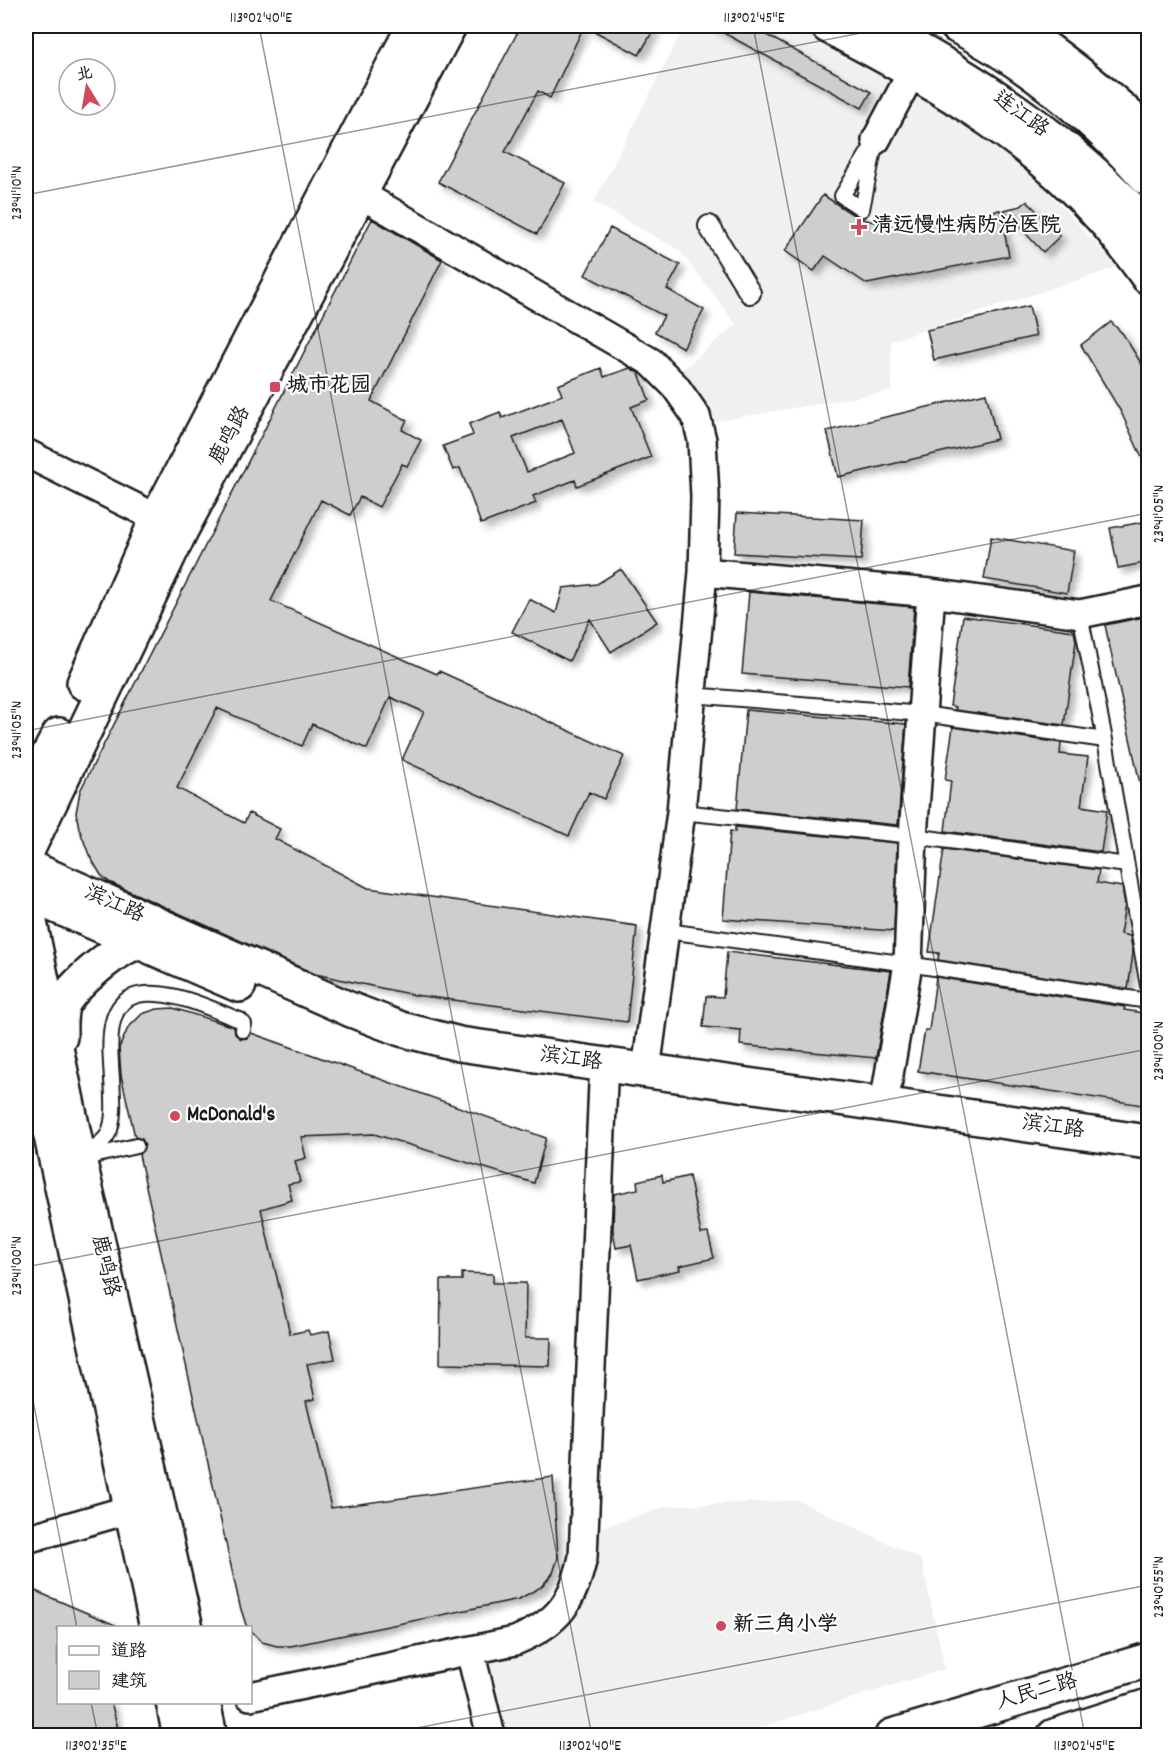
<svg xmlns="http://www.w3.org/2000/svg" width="1174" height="1761" viewBox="0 0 1174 1761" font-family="Dekko,'LXGW WenKai TC',sans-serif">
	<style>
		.built { fill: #f0f0f0 }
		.building { fill: #cecece; stroke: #1c1c1c; stroke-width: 1.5; fill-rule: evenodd; filter: url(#shadow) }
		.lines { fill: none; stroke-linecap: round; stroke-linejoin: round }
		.service-casing { stroke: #1c1c1c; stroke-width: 18 }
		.pedestrian-casing { stroke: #1c1c1c; stroke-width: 24 }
		.minor-casing { stroke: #1c1c1c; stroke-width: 32 }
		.tertiary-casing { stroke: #1c1c1c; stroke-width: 38 }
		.secondary-casing { stroke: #1c1c1c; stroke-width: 38 }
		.primary-casing { stroke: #1c1c1c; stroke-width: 38 }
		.service { stroke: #fff; stroke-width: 14 }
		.pedestrian { stroke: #fff; stroke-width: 20 }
		.minor { stroke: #fff; stroke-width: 27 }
		.tertiary { stroke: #fff; stroke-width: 33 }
		.secondary { stroke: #fff; stroke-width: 33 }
		.primary { stroke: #fff; stroke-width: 33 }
		.ticks { fill: none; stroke: #1c1c1c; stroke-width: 1.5; stroke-opacity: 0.45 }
		.poi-dot { fill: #d1495b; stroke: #fff; stroke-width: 2 }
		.labels { text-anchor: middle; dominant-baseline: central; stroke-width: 4.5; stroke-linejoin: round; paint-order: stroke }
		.street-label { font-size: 21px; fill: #1c1c1c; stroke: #fff }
		.poi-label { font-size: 21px; font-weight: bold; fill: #1c1c1c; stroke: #fff; text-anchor: start }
		.neatline { fill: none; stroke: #1c1c1c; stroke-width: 2 }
		.ticks-label { font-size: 15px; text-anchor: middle; fill: #1c1c1c }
	</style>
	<defs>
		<filter id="shadow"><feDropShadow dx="5.5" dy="5.5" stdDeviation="3" flood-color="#0004"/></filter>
	</defs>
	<rect width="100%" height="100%" fill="#fff"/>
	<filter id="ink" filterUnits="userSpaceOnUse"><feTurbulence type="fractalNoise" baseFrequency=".0167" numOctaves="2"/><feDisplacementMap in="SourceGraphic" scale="12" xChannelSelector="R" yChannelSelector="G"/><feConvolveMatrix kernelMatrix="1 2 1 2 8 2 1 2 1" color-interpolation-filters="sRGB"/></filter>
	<g filter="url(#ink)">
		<path class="built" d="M678,26h121l184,96 135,145 -227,74 1,50 -180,31 -37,-46 61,-52 -56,-73 -86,-49 86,-167z
			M798,1500l123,59 24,110 -210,66 -261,1 -22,-88 110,-43 7,-67 99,-32z"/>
		<path class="building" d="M521,26h63l-34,72 -12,-7 -33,61 60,31 -28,51 -99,-52z
			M585,26h71l-17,29z
			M711,26h39l121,66 -9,16z
			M823,195l35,23 47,11 95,-19 9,46 -142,28 -42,-28 -11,15 -29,-20z
			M1027,201l33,35 -17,16 -39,-42 17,-4z
			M372,219l70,41 -71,141 36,19 -5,10 19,10 -14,26 -5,-2 -23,43 -19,-10 -10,18 -29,-15 -50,101 166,73 2,-3 185,85 -20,43 -15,-7 -20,44 -167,-76 22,-48 -34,-15 -23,52 -55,-25 -10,22 -85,-38 -40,80 67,35 5,-10 31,16 -5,10 93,49 269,38 -10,96 -213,-27 -99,-21 -206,-92 -8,-7 -12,-20 -10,-27 -3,-15 4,-22z
			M610,228l70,37 -13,24 37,21 -21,38 -28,-16 9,-16 -79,-41z
			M1029,306l7,30 -102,24 -7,-30z
			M1111,322l12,12 26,42v97l-28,-61 -40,-67z
			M601,368l3,9 26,-9 9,5 10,27 -18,7 20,50 -74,29 -2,-6 -42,16 3,7 -55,21 -21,-56 -7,2 -10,-24 30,-11 -4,-11 31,-12 2,6 60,-23 -4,-10zM562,419l13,34 -48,19 -14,-34z
			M986,393l11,46 -159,38 -11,-46z
			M737,513l127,7 -3,40 -127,-7z
			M1149,521v41l-31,6 -8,-40z
			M991,537l83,14 -7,42 -83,-14z
			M621,569l36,53 -46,30 -21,-33 -21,42 -57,-29 17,-33 27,14 7,-25 34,-4z
			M749,592l165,15 -6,80 -166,-13z
			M963,616l111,15 2,10 -12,84 -109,-15 1,-3 -6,-1z
			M1149,616v171l-8,1 -36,-163z
			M746,710l160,14 -8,101 -161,-16z
			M953,727l108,16 -1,11 28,3 -7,49 26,4 -6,42 -156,-21 6,-50 -6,-1z
			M735,827l162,16 -3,88 -171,-12 7,-88 5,1z
			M944,849l155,21 -2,13 25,4 3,18 -5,29 10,2 3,17 -5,36 -190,-29 1,-7 -10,-1z
			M727,952l164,19 -15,87 -136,-13 1,-15 -38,-3 3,-31 17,1z
			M936,977l189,30 -1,3 25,4v92l-231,-35 7,-41h4z
			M173,1008l61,19 1,7 6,5 6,-1 4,-5 295,105 -12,45 -160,-49 -73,3 5,21 -11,3 5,21 -12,2 4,16 -31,9 29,125 18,-4 2,5 19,-4 6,28 -28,5 8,35 -9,2 25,107 222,-31 5,81 -5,15 -12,14 -22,12 -228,47h-14l-15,-4 -16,-17 -6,-19 -101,-451 6,-10 -3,-6 -7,-2 -14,-62 -2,-27 9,-20 14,-14 15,-5z
			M662,1175l1,7 26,-6 12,58 7,-1 6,25 -35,8 1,4 -42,9 -7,-34 -15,3 -3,-18 1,-36 24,-5 -1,-8z
			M462,1273l31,1v9h33l-1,55h26l-1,28 -110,-2 1,-84h21z
			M26,1587l94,40 -62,1v74h53l9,34h-94z"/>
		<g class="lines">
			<g class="service-casing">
				<path id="service" d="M876,140l-14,69 -20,-13z
					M1080,614l25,126 43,246
					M691,695l232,19 182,26
					M681,812l232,24 214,29
					M667,931l241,33 240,37
					M78,1154c12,-4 24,-9 30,-20 20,-37 -30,-147 49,-140 29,2 56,16 83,26l4,4 -1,6
					M85,1158l51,-12"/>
			</g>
			<g class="pedestrian-casing">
				<path id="pedestrian" d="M709,226l41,67"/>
			</g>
			<g class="minor-casing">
				<path id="minor" d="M876,140l46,-87
					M360,194l291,168 24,24 21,30 6,24 3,56 -2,76 -22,240 -35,258
					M26,453l149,74
					M703,572l228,21 149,21 68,-14
					M884,1104l24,-140 5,-128 18,-243
					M26,1539l105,-30
					M470,1651l21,85
					M250,1696l265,-55c43,-18 58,-38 68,-84l20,-474"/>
			</g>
			<g class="tertiary-casing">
				<path id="tertiary" d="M84,683l73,-164 257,-493
					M26,798l33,-63
					M26,853l155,-323 268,-504
					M26,866l323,143 52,20 58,15 689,98
					M26,893l213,92
					M26,903l52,251 108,474
					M26,1020l131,608
					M60,1037c0,-10 -1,-23 3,-33 8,-17 58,-61 76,-61
					M173,1702l7,34
					M203,1702l7,34"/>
			</g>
			<g class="secondary-casing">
				<path id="secondary" d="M828,26c98,52 197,105 272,190 18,19 33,41 48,61
					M1014,26c48,33 93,67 134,108
					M892,1736l256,-76"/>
			</g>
			<g class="primary-casing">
				<path id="primary" d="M875,26c100,53 198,116 273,202
					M957,26c73,38 137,92 191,153
					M1054,1736l94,-30"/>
			</g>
			<use href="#service" class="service"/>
			<use href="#pedestrian" class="pedestrian"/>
			<use href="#minor" class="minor"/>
			<use href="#tertiary" class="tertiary"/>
			<use href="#secondary" class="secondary"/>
			<use href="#primary" class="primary"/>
		</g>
	</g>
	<path class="ticks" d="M259,26l333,1710M753,26l332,1710M26,195l871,-169M26,731l1122,-218M26,1267l1122,-218M26,1364l51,264M91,1702l7,34M376,1736l772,-151"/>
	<g class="poi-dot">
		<path d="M856 218h6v6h6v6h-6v6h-6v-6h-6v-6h6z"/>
		<rect x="269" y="381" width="12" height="12" rx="3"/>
		<circle cx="175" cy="1116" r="6"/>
		<circle cx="721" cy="1626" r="6"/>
	</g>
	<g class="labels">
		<g class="street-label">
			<text transform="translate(1020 115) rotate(36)">连江路</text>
			<text transform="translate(231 436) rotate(-62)">鹿鸣路</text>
			<text transform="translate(114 905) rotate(24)">滨江路</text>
			<text transform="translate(571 1060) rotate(8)">滨江路</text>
			<text transform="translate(1053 1128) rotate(8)">滨江路</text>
			<text transform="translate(104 1266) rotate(77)">鹿鸣路</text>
			<text transform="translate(1037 1693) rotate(-16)">人民二路</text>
		</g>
		<g class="poi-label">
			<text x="872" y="227">清远慢性病防治医院</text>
			<text x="287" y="387">城市花园</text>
			<text x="187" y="1116">McDonald's</text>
			<text x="733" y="1626">新三角小学</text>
		</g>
	</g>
	<rect width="1174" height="1761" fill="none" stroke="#fff" stroke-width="66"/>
	<rect x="57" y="1626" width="195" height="78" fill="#ffffff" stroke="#a4a4a4" stroke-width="1.5"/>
	<rect x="69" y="1646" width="30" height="9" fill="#ffffff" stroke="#a4a4a4" stroke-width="1.5"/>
	<text x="111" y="1656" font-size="18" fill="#1c1c1c">道路</text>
	<rect x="69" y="1671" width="30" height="18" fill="#cecece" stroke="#a4a4a4" stroke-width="1.5"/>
	<text x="111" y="1686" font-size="18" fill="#1c1c1c">建筑</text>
	<g transform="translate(87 87) rotate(349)"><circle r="28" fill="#ffffff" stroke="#a4a4a4" stroke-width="1.5"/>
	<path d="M0-4.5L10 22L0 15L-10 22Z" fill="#d1495b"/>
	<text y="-9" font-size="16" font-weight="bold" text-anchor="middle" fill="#1c1c1c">北</text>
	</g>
	<rect x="33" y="33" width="1108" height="1695" class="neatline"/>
	<g class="ticks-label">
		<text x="261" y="22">113°02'40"E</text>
		<text x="754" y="22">113°02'45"E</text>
		<text transform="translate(16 193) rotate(-90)" y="5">23°41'10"N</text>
		<text transform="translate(1158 514) rotate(-90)" y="5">23°41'05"N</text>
		<text transform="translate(16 730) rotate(-90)" y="5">23°41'05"N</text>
		<text transform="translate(1158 1051) rotate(-90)" y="5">23°41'00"N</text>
		<text transform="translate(16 1266) rotate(-90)" y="5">23°41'00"N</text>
		<text transform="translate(1158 1587) rotate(-90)" y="5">23°40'55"N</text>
		<text x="96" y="1750">113°02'35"E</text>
		<text x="590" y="1750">113°02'40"E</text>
		<text x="1084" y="1750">113°02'45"E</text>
	</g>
</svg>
